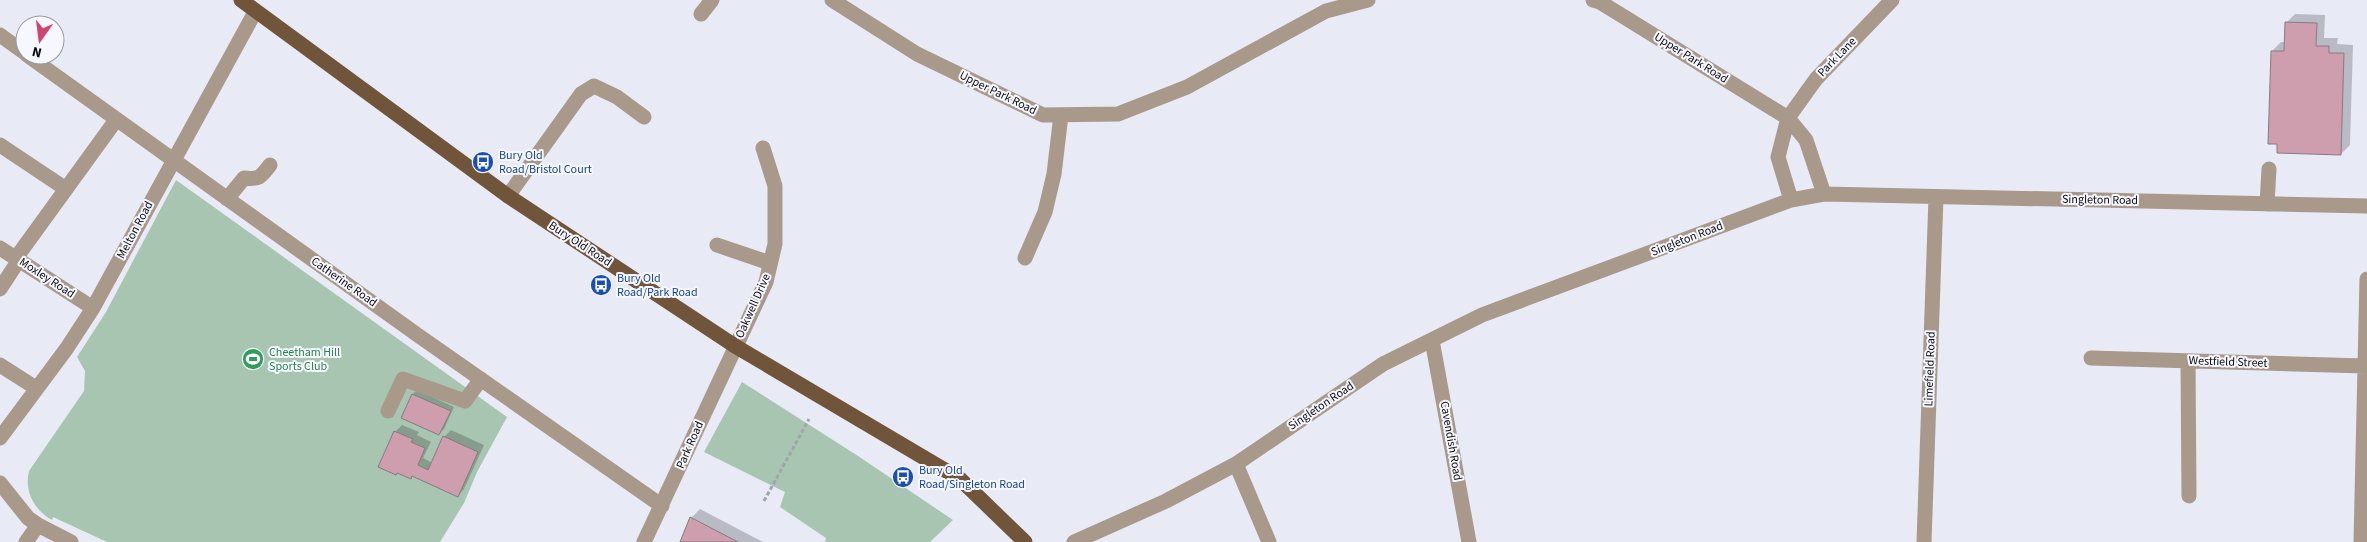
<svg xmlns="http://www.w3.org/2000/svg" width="2367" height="542" viewBox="0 0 2367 542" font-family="'Source Sans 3',sans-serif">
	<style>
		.green { fill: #a8c5b1 }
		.shadow { fill: #0003 }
		.building { fill: #ce9dae; stroke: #877b7f }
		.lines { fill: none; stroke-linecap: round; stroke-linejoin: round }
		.path { stroke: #a2a3ac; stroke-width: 3; stroke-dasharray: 4 2.5; stroke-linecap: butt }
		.minor { stroke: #a8998a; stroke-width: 15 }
		.major { stroke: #70553a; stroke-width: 15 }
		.labels { text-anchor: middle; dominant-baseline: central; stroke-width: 4; stroke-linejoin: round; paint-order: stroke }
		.street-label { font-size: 12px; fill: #0c0c10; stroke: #f6f7ff }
		.transit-label { font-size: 12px; fill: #164399; stroke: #f6f7ff; text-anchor: start }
		.leisure-label { font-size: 12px; fill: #27864d; stroke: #f6f7ff; text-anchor: start }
	</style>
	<rect width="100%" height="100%" fill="#e8eaf6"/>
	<path class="green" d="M176,180l331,237 -30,55 -13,31 -24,39h-333l-54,-25 -1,3c-18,-10 -28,-29 -23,-49l55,-80 1,-20 -8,-14 29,-45z
		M742,382l116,74 95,64 -23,22h-105l1,-4 -46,-31 5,-15 -81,-40z"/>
	<path class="shadow" d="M2295,14l30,1 -1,23h14l-1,6 16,1 -3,100 -9,9 -69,-103 9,-9h5v-19z
		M417,390l37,17 -10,22 -5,5 -26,-40z
		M402,425l17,7 -2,3 14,7 -8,16 10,5 11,-26 7,-7 33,15 -20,44 -6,7 -45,-21 -2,3 -14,-6 -2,-40z
		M700,509l63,33h-82l10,-24z"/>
	<path class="building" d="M2285,22l32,1 -1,23h13v7h15l-3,102 -64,-2v-9h-9l3,-93h13z
		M412,394l39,17 -12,24 -38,-17z
		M394,431l19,8 -2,3 14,6 -7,17 10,5 15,-34 35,16 -20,45 -46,-21 -1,3 -14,-6 -1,2 -18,-8z
		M690,517l48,25h-58z"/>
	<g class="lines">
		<path class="path" d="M764,501l45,-82"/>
		<path class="minor" d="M832,0l85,54 126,61 75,-1 69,-27 139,-76 42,-11
			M1593,0l7,2 188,116 18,22 18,54
			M701,14l11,-14
			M0,35l25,18
			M27,55l392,281 243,170
			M0,145l66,44
			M508,196l73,-102 13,-8 23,11 27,20
			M227,199l17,-21c15,2 17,-1 26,-13
			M1791,200l-13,-43 10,-39 28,-39 76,-79
			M2267,204l2,-35
			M717,245l53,18
			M0,248l93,60
			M16,258l100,-138
			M1025,258l20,-46 9,-38 7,-59
			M0,289l19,-29
			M1432,340l37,202
			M2091,358l274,8
			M2188,361l1,135
			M0,365l36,23
			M388,411l15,-32 62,22 16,-22
			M0,438l67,-90 26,-40 162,-296
			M1236,464l33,78
			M0,483l28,35 10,7 33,17
			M26,542l12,-17
			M644,542l122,-260 9,-38v-58l-12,-38
			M1074,542l92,-41 70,-37 147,-100 99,-49 309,-115 33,-6 543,12
			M1924,542l12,-345
			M2361,542l6,-263"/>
		<path class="major" d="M241,0l267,196 227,150 225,133 65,63"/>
	</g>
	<defs>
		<g id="bus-disc" transform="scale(1.125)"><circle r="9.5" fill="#1a4fb4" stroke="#f6f7ff"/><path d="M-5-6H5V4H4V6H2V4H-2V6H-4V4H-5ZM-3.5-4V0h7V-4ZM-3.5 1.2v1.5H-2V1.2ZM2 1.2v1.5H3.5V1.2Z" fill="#fff"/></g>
		<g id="stadium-disc" transform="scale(1.125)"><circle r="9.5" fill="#2e9e5b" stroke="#f6f7ff"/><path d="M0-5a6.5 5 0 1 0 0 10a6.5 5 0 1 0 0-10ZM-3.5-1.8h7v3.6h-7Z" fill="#fff"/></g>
	</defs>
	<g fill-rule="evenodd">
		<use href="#bus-disc" x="483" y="162"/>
		<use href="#bus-disc" x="601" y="285"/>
		<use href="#stadium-disc" x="253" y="359"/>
		<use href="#bus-disc" x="903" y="477"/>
	</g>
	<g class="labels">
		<g class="street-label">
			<text transform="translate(1837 57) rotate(-46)">Park Lane</text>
			<text transform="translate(1691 58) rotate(32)">Upper Park Road</text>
			<text transform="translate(998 93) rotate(26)">Upper Park Road</text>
			<text transform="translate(2100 200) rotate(1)">Singleton Road</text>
			<text transform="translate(135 230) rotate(-62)">Melton Road</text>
			<text transform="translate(1687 239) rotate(-21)">Singleton Road</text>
			<text transform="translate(580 244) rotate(33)">Bury Old Road</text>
			<text transform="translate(47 278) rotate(33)">Moxley Road</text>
			<text transform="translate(344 282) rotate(35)">Catherine Road</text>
			<text transform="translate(753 306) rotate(-66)">Oakwell Drive</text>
			<text transform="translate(2228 362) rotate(2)">Westfield Street</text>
			<text transform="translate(1930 369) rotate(-88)">Limefield Road</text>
			<text transform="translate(1321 406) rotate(-34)">Singleton Road</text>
			<text transform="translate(1451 441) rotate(80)">Cavendish Road</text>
			<text transform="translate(690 445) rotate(-66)">Park Road</text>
		</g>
		<g class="transit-label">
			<text x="499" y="155">Bury Old<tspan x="499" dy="14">Road/Bristol Court</tspan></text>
			<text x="617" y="278">Bury Old<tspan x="617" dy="14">Road/Park Road</tspan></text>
			<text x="919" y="470">Bury Old<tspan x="919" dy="14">Road/Singleton Road</tspan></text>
		</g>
		<g class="leisure-label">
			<text x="269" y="352">Cheetham Hill<tspan x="269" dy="14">Sports Club</tspan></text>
		</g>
	</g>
	<g transform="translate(40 40) rotate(194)"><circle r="24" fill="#f6f7ff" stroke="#98999f"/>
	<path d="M0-4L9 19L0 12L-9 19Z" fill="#d14470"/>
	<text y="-8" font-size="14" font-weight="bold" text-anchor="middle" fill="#0c0c10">N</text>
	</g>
</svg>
